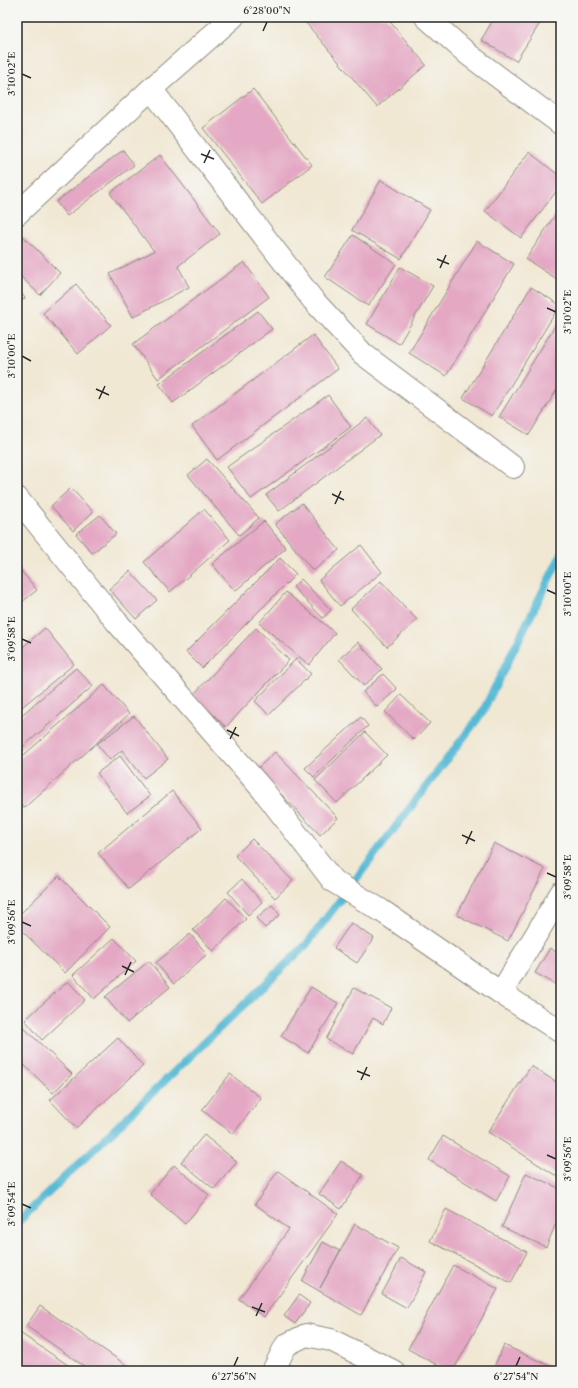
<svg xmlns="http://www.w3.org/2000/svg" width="578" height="1388" viewBox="0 0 578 1388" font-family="'Libre Caslon Text',serif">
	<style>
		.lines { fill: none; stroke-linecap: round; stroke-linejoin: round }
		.stream { stroke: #57bad5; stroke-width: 8 }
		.building { fill: #e4a8c4 }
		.minor-casing { stroke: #8e8a80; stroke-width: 24 }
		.minor { stroke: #fff; stroke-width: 22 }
		.ticks { fill: none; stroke: #2b2b2b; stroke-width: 1.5 }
		.neatline { fill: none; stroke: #2b2b2b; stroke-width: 1.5 }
		.ticks-label { font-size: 10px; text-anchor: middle; fill: #2b2b2b }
	</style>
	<rect width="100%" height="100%" fill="#f6f6f2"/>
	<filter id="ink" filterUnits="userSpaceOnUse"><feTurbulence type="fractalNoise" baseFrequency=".025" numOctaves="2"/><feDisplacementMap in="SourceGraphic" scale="8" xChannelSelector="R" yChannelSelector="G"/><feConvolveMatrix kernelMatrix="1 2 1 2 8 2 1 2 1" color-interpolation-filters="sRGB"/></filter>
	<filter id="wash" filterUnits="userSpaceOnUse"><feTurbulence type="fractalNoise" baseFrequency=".012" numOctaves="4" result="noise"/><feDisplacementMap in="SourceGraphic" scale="16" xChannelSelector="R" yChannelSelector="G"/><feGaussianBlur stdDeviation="0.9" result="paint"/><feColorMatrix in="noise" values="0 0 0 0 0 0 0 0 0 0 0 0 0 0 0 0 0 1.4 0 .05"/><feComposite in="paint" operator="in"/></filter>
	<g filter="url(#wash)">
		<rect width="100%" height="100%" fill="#f1e8d4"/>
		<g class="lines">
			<path class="stream" d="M17,1223l289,-278 176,-232 79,-158"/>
		</g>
		<g id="blocks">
			<path class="building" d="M301,17h85l40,48 -49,42z
				M495,17h49l-28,44 -35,-21z
				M253,89l59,76 -50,39 -59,-76z
				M123,150l11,15 -67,51 -11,-14z
				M529,152l32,25v8l-40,53 -36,-27z
				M160,155l60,79 -42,32 11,21 -56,30 -23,-43 44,-23 -44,-58z
				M381,180l49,30 -29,49 -49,-29z
				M561,206v76l-35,-23z
				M353,235l43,29 -28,42 -43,-29z
				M23,236l37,37 -20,22 -23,-22v-31z
				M477,241l37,23 -68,112 -37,-23z
				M244,262l25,35 -111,82 -25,-35z
				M400,267l33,19 -34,58 -32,-20z
				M76,284l35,41 -33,29 -35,-41z
				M531,287l29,18 -68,111 -29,-18z
				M17,288l8,10 -8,7z
				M258,311l14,18 -99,74 -14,-19z
				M561,316v67l-32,52 -30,-18z
				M313,335l25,34 -121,91 -25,-34z
				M328,395l23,32 -100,72 -24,-32z
				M367,418l13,17 -101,76 -13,-16z
				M207,459l52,59 -20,17 -51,-60z
				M71,488l22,24 -20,19 -22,-25z
				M302,503l37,47 -26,21 -38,-47z
				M204,509l26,31 -60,52 -26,-30z
				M100,515l16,19 -24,19 -16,-19z
				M264,521l22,27 -51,43 -23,-27z
				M361,545l21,27 -42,34 -21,-26z
				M280,558l16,16 -94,94 -16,-16z
				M18,567l19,23 -20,16v-37z
				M130,571l27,29 -21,19 -27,-30z
				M301,579l30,31 -8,8 -30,-31z
				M381,581l36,39 -30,27 -36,-38z
				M286,592l49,41 -26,32 -50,-42z
				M45,628l29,36 -57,47v-59z
				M256,628l33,32 -63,67 -33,-32z
				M358,642l24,27 -18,17 -25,-27z
				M296,659l15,15 -42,41 -14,-14z
				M76,668l17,18 -76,66v-33z
				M383,674l14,15 -20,18 -14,-15z
				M104,685l25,29 -105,94 -7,-7v-40z
				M401,695l29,28 -16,17 -29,-28z
				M134,716l34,43 -24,19 -22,-28 -12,10 -13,-16z
				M361,717l7,9 -54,51 -9,-9z
				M365,732l22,23 -50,48 -22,-23z
				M275,752l63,66 -18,17 -63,-66z
				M120,756l30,40 -23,17 -30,-40z
				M172,791l30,37 -73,61 -31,-36z
				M252,839l41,42 -18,17 -40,-42z
				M494,843l51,26 -37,72 -51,-26z
				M59,876l51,51 -45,46 -48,-47v-9z
				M242,879l20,23 -14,13 -20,-23z
				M226,898l20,21 -33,32 -20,-21z
				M272,905l8,10 -15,13 -9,-10z
				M351,923l23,15 -17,25 -23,-15z
				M190,934l17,20 -33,30 -18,-21z
				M114,938l22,23 -42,38 -21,-24z
				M550,948l11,7v32l-26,-14z
				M149,961l21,26 -43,36 -22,-26z
				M68,981l17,19 -43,40 -17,-20z
				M311,987l27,16 -30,50 -27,-17z
				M354,988l37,20 -8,16 -10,-6 -20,36 -27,-15z
				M22,1026l50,48 -19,19 -36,-35v-27z
				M118,1038l25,28 -67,62 -26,-28z
				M531,1066l30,19v94l-73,-47z
				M230,1074l31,24 -28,36 -31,-24z
				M204,1135l33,27 -23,27 -33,-27z
				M443,1136l67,40 -14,25 -67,-41z
				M341,1161l22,14 -22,34 -22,-15z
				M174,1165l35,30 -24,29 -35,-30z
				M278,1171l60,43 -74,103 -25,-18 50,-70 -34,-25z
				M526,1173l35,16v23l-15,35 -44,-20z
				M446,1209l81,43 -16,31 -81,-42z
				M355,1224l43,24 -37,67 -59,-34 21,-39 17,9 -20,37z
				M401,1258l25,14 -19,36 -25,-14z
				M453,1265l45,24 -45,82h-5l-40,-22z
				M299,1295l11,8 -15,21 -11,-8z
				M40,1306l95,65h-44l-65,-45z
				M17,1331l60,40h-50l-10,-7z
				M504,1345l57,26h-69z"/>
		</g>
	</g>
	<g filter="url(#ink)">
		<use href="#blocks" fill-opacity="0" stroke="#8e8a80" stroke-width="1"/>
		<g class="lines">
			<g class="minor-casing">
				<path id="minor" d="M426,17l43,38 92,69
					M151,89l162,211 50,54 150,113
					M17,214l134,-125 82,-72
					M17,498l99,123 147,169 70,91 49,30 119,82 60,39
					M501,993l60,-100
					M273,1371l13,-26 20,-10 25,5 62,31"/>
			</g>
			<use href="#minor" class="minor"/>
		</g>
	</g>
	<path class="ticks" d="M263,31l4,-9M22,74l9,4M201,154l13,5M204,163l6,-13M437,259l12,5M440,268l6,-13M547,308l9,4M22,356l9,5M96,389l13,6M99,399l6,-13M332,494l12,6M335,504l6,-13M547,590l9,4M22,639l9,4M227,730l12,6M230,739l6,-12M462,835l13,6M466,844l6,-13M547,873l9,4M22,922l9,4M122,966l12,6M125,975l6,-13M357,1071l13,5M361,1080l6,-13M547,1155l9,4M22,1204l9,4M252,1307l13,5M256,1316l6,-13M234,1366l4,-9M516,1366l4,-9"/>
	<rect width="578" height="1388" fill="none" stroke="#f6f6f2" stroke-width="44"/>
	<rect x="22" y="22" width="534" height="1344" class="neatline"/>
	<g class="ticks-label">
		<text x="267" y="14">6°28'00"N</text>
		<text transform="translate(11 74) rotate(-90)" y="4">3°10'02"E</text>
		<text transform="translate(567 312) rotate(-90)" y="4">3°10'02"E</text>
		<text transform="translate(11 356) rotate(-90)" y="4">3°10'00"E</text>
		<text transform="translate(567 594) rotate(-90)" y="4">3°10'00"E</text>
		<text transform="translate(11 639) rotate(-90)" y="4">3°09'58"E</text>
		<text transform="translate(567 877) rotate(-90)" y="4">3°09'58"E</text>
		<text transform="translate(11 922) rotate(-90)" y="4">3°09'56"E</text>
		<text transform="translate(567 1159) rotate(-90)" y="4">3°09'56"E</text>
		<text transform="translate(11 1204) rotate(-90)" y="4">3°09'54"E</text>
		<text x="234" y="1380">6°27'56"N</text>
		<text x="516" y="1380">6°27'54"N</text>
	</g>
</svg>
